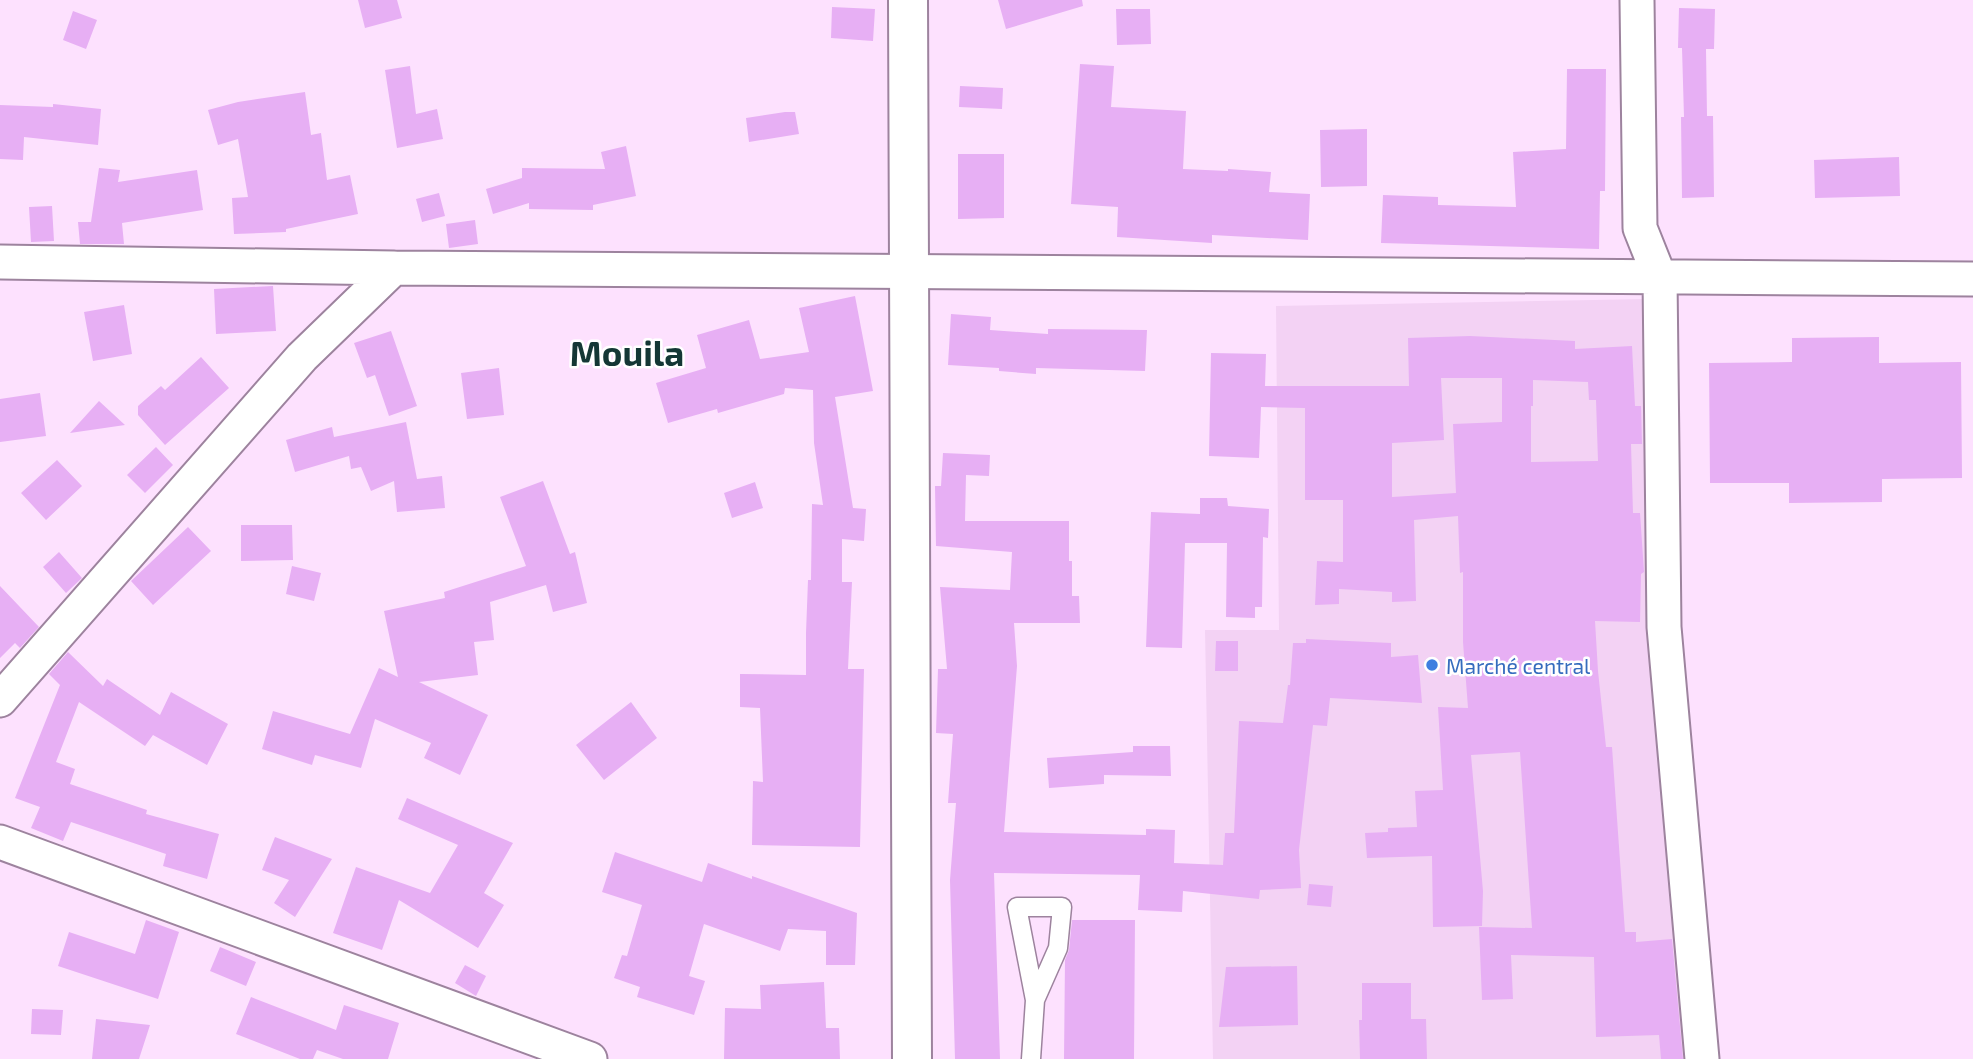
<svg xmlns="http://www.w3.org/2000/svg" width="1973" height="1059" viewBox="0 0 1973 1059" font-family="'Exo 2',sans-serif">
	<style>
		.built { fill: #f3d2f4 }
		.building { fill: #e7aff4; fill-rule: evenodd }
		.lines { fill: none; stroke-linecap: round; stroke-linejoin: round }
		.lane-casing { stroke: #9d839e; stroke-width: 21 }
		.street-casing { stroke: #9d839e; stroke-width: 37 }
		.secondary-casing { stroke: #9d839e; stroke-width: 42 }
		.lane { stroke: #fff; stroke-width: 18 }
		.street { stroke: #fff; stroke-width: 33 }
		.secondary { stroke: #fff; stroke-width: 38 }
		.shop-dot { fill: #3f7fe0; stroke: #fff; stroke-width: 2.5 }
		.labels { text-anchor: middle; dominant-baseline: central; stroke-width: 5; stroke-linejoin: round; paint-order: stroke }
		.shop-label { font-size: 21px; fill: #366cbe; stroke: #fff; text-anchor: start }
		.town-label { font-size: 35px; font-weight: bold; fill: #143735; stroke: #fff }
	</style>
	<rect width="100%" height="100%" fill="#fde1fe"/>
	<path class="built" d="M1649,299l45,760h-481l-8,-429h74l-3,-324z"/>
	<path class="building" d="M358,0h39l5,18 -37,10z
		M998,0h84l1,6 -77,23z
		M832,7l43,2 -2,32 -42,-3z
		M1679,8l36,1 -1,40h-8l1,67h6l1,81 -32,1 -1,-81h3l-2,-69h-4z
		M1116,9h34l1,35 -34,1z
		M73,11l24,9 -11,29 -23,-9z
		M1080,64l34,2 -3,41 75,4 -3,58 45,2v-2l43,3 -2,20 41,2 -2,46 -96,-5v8l-95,-6 1,-30 -47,-3z
		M410,66l6,48 21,-5 6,30 -46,9 -12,-78z
		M1567,69h39l-1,122h-5l-1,58 -218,-6 2,-48 55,2v8l78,2 -3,-55 53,-3z
		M960,86l43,2 -1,21 -43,-2z
		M305,92l6,43 10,-2 6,47 23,-5 8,39 -72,15v3l-52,2 -2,-36 16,-1 -10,-58 -20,6 -10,-35 30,-8z
		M53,104l48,5 -3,36 -74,-8 -1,23 -23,-1v-54l53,2z
		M785,112h10l4,22 -50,8 -3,-24z
		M1367,129v57l-46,1 -1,-57z
		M626,146l10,50 -43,9v5l-64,-1v-6l-36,11 -7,-25 36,-11v-10l83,1 -4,-17z
		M958,154h46v64l-46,1z
		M1899,157l1,39 -85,2 -1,-38z
		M99,168l21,2 -2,12 79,-12 6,40 -81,13 2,21h-44l-2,-22h13z
		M439,193l6,23 -23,6 -6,-23z
		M52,206l2,35 -23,1 -2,-35z
		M475,220l3,24 -29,4 -3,-24z
		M273,286l3,45 -60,3 -2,-45z
		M855,296l18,95 -38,6 18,111 13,1 -2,32 -22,-2v43h10l-4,87h16l-4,178 -108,-2 1,-64 10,1 -3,-74 -20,-1v-33l66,1v-42l2,-53h3l1,-76 11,1 -9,-62 -1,-53 -28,-2 -1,6 -66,19 -1,-4 -49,14 -12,-40 50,-15 -9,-33 52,-15 11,39 49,-7 -10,-44z
		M124,305l8,49 -39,7 -9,-49z
		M951,314l40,3 -1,13 58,4v-5l99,1 -2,41 -109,-3v6l-37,-3v-3l-51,-3z
		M391,331l26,75 -28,10 -14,-41 -8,3 -13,-35z
		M1470,336l105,5v8l57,-3 3,60h6l1,38h-11l2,69h7l4,59 -3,2 -1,48 -45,-1 3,50 8,76h6l13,185h11v10l36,-3 11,120h-22l-2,-24 -63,2 -2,-80 -83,-2 2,44 -31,1 -3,-73 53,1 -12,-176 -49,3 12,136 -1,35 -49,1 -1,-71 -65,2 -2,-25 23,-1v-4l29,-1 -2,-36 28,-1 -5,-83 30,1 -5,-66v-70l-3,1 -2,-57 -44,4 2,81 -24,1v-10l-53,-3v15l-24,1 2,-44 26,1v-62h-38v-92l-44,-1 -2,51 -50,-2 2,-103 55,1 -1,32h144l-1,-48zM1441,378h61v44l-49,2 3,69 -64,4v-54l52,-3zM1533,380l55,2 1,18h7l2,61 -67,1v-56h2z
		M1879,337v26l82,-1 1,116 -80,1v23l-93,1v-20h-79l-1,-120 83,-1v-24z
		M201,357l28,31 -64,57 -27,-30v-9l23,-20 4,4z
		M499,368l5,47 -37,4 -6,-46z
		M40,393l6,43 -46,6v-43z
		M99,401l26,24 -55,8z
		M406,422l11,57 25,-3 3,32 -48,4 -3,-31 -23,10 -10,-24 -10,2 -2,-13 -54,16 -9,-32 46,-13 2,10z
		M156,447l17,18 -28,28 -18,-18z
		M943,453l47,2 -1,21 -23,-1 -1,46h104v40h3v35h7l1,27h-66l3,43 -13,166 142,3v-6l29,1 -1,33 49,2 2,-32h9l5,-112 44,2 5,-38h2l3,-42h13v-4l85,4v14l27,-2 4,48 -92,-5 -3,28 -14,-1 -14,125 2,38 -41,2 -1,9 -76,-8 -1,21 -44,-2 2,-35 -146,-2 6,186h-45l-5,-179 6,-77h-8l5,-69 -17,-1 2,-64h9l-7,-82 70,3 2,-38 -76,-6 -1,-60h6z
		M57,460l25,26 -36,34 -25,-27z
		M543,481l27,73 5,-2 12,51 -34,9 -7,-27 -56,17 4,38 -20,2 4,33 -59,7 69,33 -28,60 -36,-17 7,-15 -56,-24 -14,49 -46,-13 -3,10 -50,-16 11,-38 77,23 29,-66 19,9 -14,-66 61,-13 -1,-6 82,-26 -26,-69z
		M755,482l8,26 -31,10 -8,-25z
		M1200,498h27l1,8 41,3 -1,29 -5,-1 -1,70h-7v11l-29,-1 1,-74h-42l-3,105 -36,-1 5,-135 49,2z
		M241,525h51l1,35 -52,1z
		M188,527l23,24 -58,54 -22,-24z
		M59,552l23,26 -16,15 -23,-26z
		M292,566l29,7 -7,28 -28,-7z
		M0,586l39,41 -19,21 -5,-5 -15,15z
		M1216,641h22v30h-23z
		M68,652l35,34 4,-7 53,36 11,-23 57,32 -21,41 -54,-30 -8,11 -66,-44 -23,60 19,7 -5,15 77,26 -1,4 73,20 -12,45 -44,-13 3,-12 -95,-32 -8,19 -32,-13 9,-21 -25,-9 45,-113 -11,-11z
		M631,702l26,36 -53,42 -28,-35z
		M1133,746h37l1,30 -67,-1v9l-55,4 -2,-30 86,-6z
		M407,798l106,45 -29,50 20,12 -26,43 -79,-48 -17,50 -49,-17 23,-66 74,26 28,-48 -60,-26z
		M275,837l57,22 -37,58 -21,-14 15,-23 -27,-10z
		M615,852l87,30 6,-19 44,16v-3l105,37 -2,52h-29v-34l-38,-2 -8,22 -76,-27 -15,52 16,5 -11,34 -57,-18 3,-10 -26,-9 8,-23 5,1 15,-51 -40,-13z
		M1309,884l24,2 -2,21 -24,-2z
		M146,920l33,12 -21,67 -100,-33 11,-34 66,22z
		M1072,920h63l-1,139h-70l1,-99 4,-10z
		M220,947l36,15 -10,24 -36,-15z
		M465,965l21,11 -10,20 -21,-13z
		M1297,966l1,59 -79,2 7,-60z
		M824,982l2,46h13l1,31h-116l1,-51 36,1 -1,-24z
		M1362,983h49v36h15l1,40h-67l-1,-39h3z
		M251,997l85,33 8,-25 55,18 -11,36h-45l-26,-9 -4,9h-13l-64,-25z
		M32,1009l31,1 -2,25 -30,-1z
		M96,1019l54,6 -11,34h-47z"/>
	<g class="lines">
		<g class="lane-casing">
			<path id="lane" d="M1031,1059l4,-59 -18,-93h45l-4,41 -23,52"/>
		</g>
		<g class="street-casing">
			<path id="street" d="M1637,0l3,228 20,50 4,349 38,432
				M0,262l394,6
				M0,700l302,-343 92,-89 1579,11
				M0,842l590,217"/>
		</g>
		<g class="secondary-casing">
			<path id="secondary" d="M908,0l4,1059"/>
		</g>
		<use href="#lane" class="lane"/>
		<use href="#street" class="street"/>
		<use href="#secondary" class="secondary"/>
	</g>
	<circle class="shop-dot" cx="1432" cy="665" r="7"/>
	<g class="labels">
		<g class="shop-label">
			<text x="1446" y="665">Marché central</text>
		</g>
		<g class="town-label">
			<text x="627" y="352">Mouila</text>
		</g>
	</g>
</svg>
